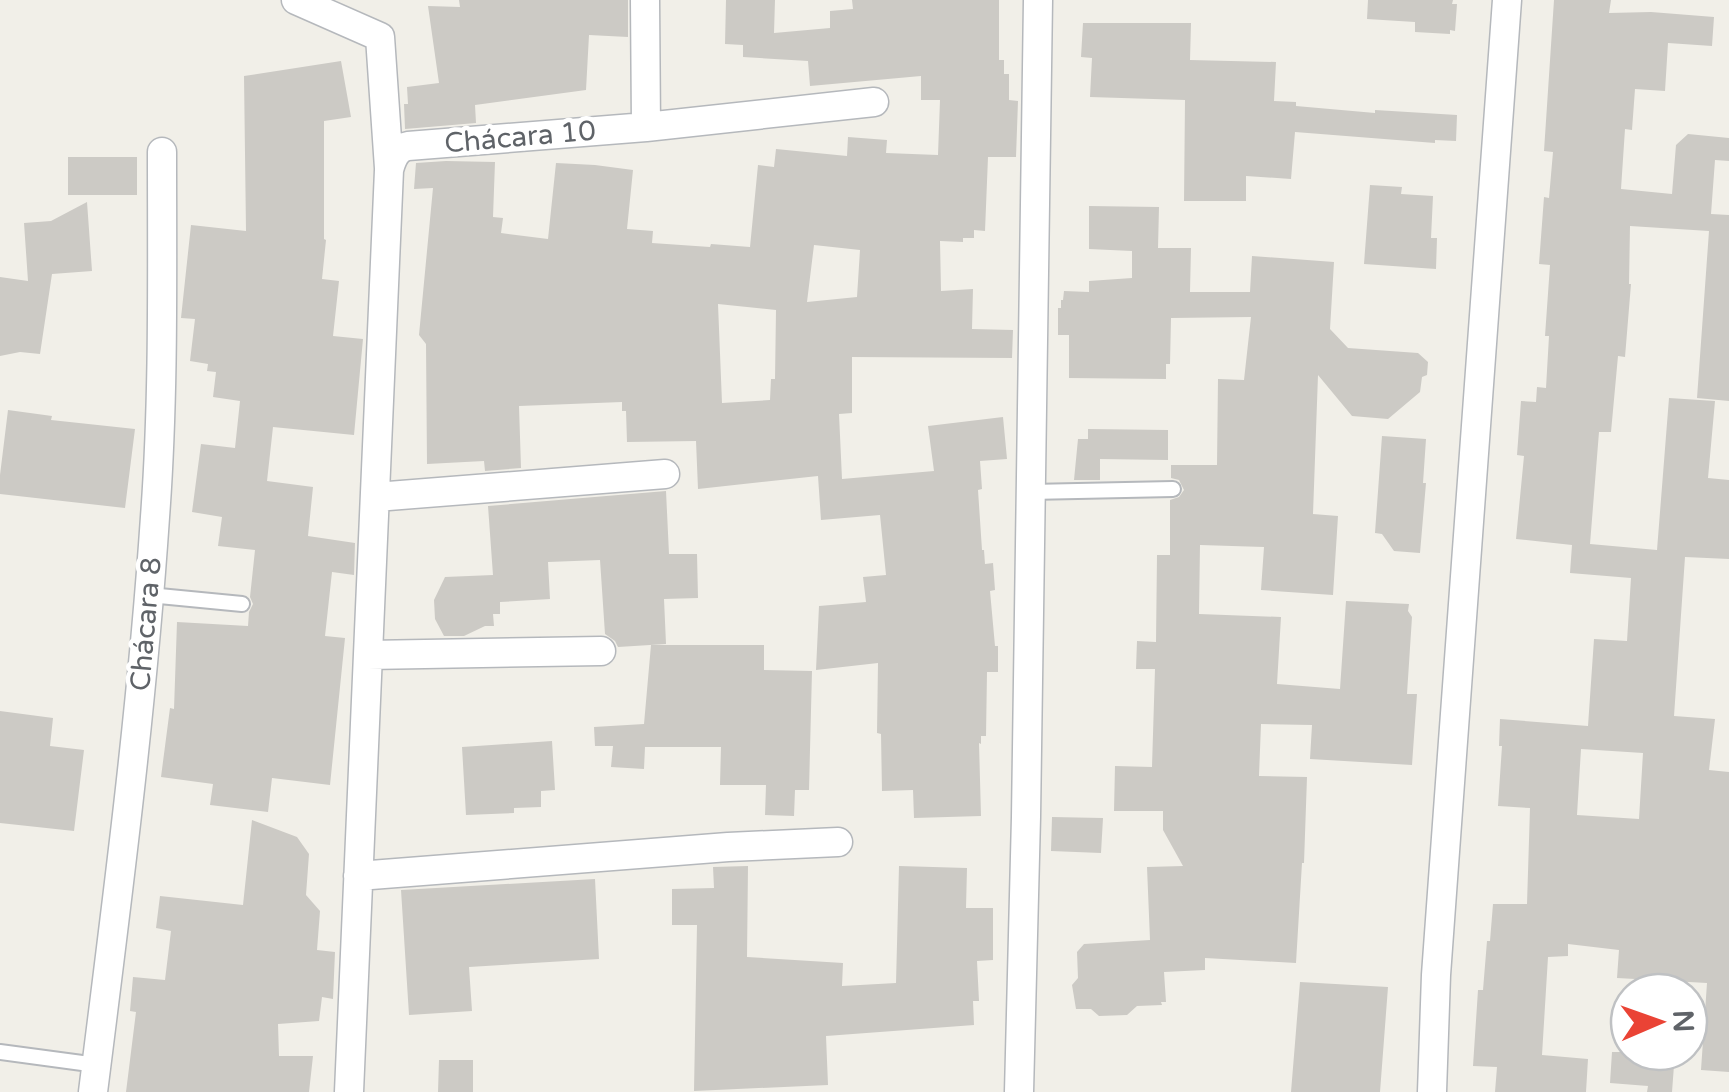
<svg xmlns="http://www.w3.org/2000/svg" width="1729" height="1092" viewBox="0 0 1729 1092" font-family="'Varela Round',sans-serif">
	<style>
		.building { fill: #cccac5; fill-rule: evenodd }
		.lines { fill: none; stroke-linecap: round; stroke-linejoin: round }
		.lane-casing { stroke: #b5b8bc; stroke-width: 18 }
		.street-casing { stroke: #b5b8bc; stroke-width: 31 }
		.lane { stroke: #fff; stroke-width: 14 }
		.street { stroke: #fff; stroke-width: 28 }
		.labels { text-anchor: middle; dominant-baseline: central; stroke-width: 9; stroke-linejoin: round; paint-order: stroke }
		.street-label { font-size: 28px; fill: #5f6368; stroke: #fff }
	</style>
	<rect width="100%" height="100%" fill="#f1efe8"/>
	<path class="building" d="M459,0h169v37l-39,-2 -3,55 -111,15 1,18 -71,6 -1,-25h4l-1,-17 32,-4 -11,-77 32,1z
		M726,0h49l-1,33 56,-5v-17l23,-2 -1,-9h147v60h5v14h5v26l9,1 -2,56h-28l-3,74 -11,-1v8h-11v4l-23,-1 1,50 32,-2 -1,40 41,1 -1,28 -160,-1v56l-13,1 3,65 92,-8 -6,-45 75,-9 4,42 -27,2 2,28 -4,1 4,60h2l1,14 8,-1 2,27 -5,1 5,55h3v26h-11l-1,64h-5v8l-2,-1 2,73 -67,2 -1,-28 -31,1 -1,-57 -4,-1 1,-70 -62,7 3,-64 47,-4 -3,-25 23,-2 -6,-60 -59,5 -3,-44 -120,13 -2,-48 -69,1 -1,-31h-4v-9l-103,4 2,62 -36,3 -1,-10 -57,3 -1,-120 -7,-9 14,-147 -19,1 2,-26 30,-2 49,1 -2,55 10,1 -2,15 47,6 8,-76 39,2 38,5 -6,59 26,2 -1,12 58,4 1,-3 39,3 8,-82 16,2 2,-18 71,7 1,-19 39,3 -1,13 52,2 2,-55h-19v-24l-111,10 -2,-25 -65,-4v-12l-18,-1zM814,245l46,5 -3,47 -50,5zM718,304l58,6 -1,69h-4l-1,21 -48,3z
		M1368,0h85l-1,4h5l-2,27 -5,-1v4l-35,-2v-10l-48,-3z
		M1554,0h57l-2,13 42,-1 63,5 -2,29 -44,-3 -3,48 -30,-2 -3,41 -7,-1 -4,60 51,5 4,-49 12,-11 41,4v23l-14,-1 -4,54 18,1v186l-32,-3 12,-167 -79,-5 -1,58h2l-6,73 -7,-1 -7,76h-12l-9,112 67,6 12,-152 46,3 -7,77 21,2v79l-44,-2 -11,159 41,3 -6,51 20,2v300l-28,-2 6,-87 -90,-5 2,-28 -51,-6v12l-20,1 -6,98 46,4 -2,33h-91l2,-25 -24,-1 5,-76h5l4,-49h3l3,-37h34l3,-96 -32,-2 4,-60h-3l1,-27 88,7 6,-87 33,2 4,-63 -61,-5 2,-28 -56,-6 8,-83 -7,-1 4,-54 15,1 1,-15 9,1 3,-52h-4l5,-71 -11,-1 5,-67 5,1 4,-46 -9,-1zM1581,749l62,4 -4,66 -62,-4z
		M1083,23h108l-1,37 86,2 -2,39 22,1v4l79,7v-3l82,5 -1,26 -21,-1v3l-140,-11 -4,47 -45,-3v25h-62l1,-101 -95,-3 2,-39 -11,-1z
		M341,61l10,56 -27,4v118l2,1 -4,39 17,2 -6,55 30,3 -9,96 -81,-8 -6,54 46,6 -5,49 47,7 -1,32 -22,-3 -7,64 20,2 -15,147 -58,-7 -4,34 -58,-7 3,-21 -52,-7 9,-69 4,1 3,-87 71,4 1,-14 4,-8 -3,-7 5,-47 -37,-4 4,-29 -30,-5 9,-68 34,4 5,-47 -27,-4 3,-25 -9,-1 1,-7 -18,-3 5,-42 -14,-1 10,-93 55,6 -2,-155z
		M68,157h69v38h-69z
		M1370,185l32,2 -1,7 32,2 -2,42h6l-1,31 -72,-5z
		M87,202l5,69 -40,3 -12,80 -20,-2 -20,4v-79l28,4 -4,-58 27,-2z
		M1089,206l70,1 -1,41h33l-1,44h60l2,-36 82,6 -4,67 18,19 70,5 10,9 -1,13 -5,2 -2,15 -32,27 -36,-3 -34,-41 -5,139 25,2 -5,79 -72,-5 3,-43 -64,-2 -1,69 82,3 -4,67 63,5 6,-88 63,3 -1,7 4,6 -5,77h10l-5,71 -102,-6 2,-34 -51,-1 -2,52 48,1 -3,86h-2l-6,100 -91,-5v12l-41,2 2,30h-5l1,3 -25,1 -10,9 -28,1 -8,-7h-15l-4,-24 6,-7 -1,-26 7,-8 66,-4 -3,-73 36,-1 -20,-36v-19h-49l1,-45 37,1 3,-98h-19l1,-28 19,1 1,-87h13v-55l9,-3 5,-7 -5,-10 -8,-2v-13h46l1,-86 26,1 7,-63 -80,1 -1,46h-4v15l-97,-1v-43h-11v-27h3v-8h2l1,-9 25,1v-11l43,-3v-27l-43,-2z
		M8,410l44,6 -1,4 84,9 -10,79 -125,-14v-19z
		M1088,429l80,1v30l-68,-1v21h-26l4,-41h10z
		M1382,436l44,3 -3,44h3l-6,70 -26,-2 -12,-17 -7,-1z
		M666,491l3,63h28l1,44 -34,1 2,45 -48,3 -3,-6 -10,-7 -5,-74 -52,2 2,37 -50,3v12h-7l1,12h-9l-21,10h-20l-9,-17 -1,-19 11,-23 48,-2 -5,-69z
		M651,645h113v25l48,1 -3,119h-14l-1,26 -29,-1 1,-30h-46l1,-38h-76l-1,22 -33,-2 2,-21h-18l-1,-19 50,-3z
		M0,711l53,7 -3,28 34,4 -10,81 -74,-8z
		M552,741l3,49 -14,1v16l-27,1v5l-48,2 -4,-68z
		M1052,817l51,1 -2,35 -50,-2z
		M252,820l45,17 12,17 -3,41 14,16 -3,39 18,2 -2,47 -11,-2 -3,24 -41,3 1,32h34l-4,36h-183l10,-80 -6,-1 3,-34 32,3 6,-49 -15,-3 4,-32 83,9z
		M748,866l-1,91 96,6 -1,23 54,-3 3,-117 68,2 -1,40h27v52l-16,1 2,40h-6l1,24 -148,11 2,49 -134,6 3,-166h-25v-36l42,-1 -1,-21z
		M595,879l4,80 -130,8 3,44 -63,4 -8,-125z
		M1300,982l88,5 -8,105h-89z
		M1612,1052h63l-3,40h-25l1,-6 -38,-3z
		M439,1060h34v32h-35z"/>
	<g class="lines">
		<g class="lane-casing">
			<path id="lane" d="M1030,492l143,-3
				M149,595l93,9
				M0,1052l97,13"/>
		</g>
		<g class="street-casing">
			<path id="street" d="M296,0l84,37 9,131
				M645,0l1,127
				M376,497l289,-23
				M368,655l233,-4
				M358,876l370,-29 110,-5
				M93,1092c24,-191 49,-382 62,-575 9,-121 7,-243 7,-365
				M349,1092l40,-922c3,-11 7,-22 19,-24l238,-19 228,-25
				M1019,1092l7,-275 12,-817
				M1432,1092l4,-117 71,-975"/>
		</g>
		<use href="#lane" class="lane"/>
		<use href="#street" class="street"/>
	</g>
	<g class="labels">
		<g class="street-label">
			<text transform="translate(520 137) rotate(-5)">Chácara 10</text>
			<text transform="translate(146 624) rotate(-85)">Chácara 8</text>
		</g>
	</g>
	<g transform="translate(1659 1022) rotate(88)"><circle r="48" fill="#ffffff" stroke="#bfc1c3" stroke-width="2.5"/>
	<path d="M0-8L18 38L0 25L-18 38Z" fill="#ea4335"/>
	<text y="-15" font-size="28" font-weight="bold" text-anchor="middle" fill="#5f6368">N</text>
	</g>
</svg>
